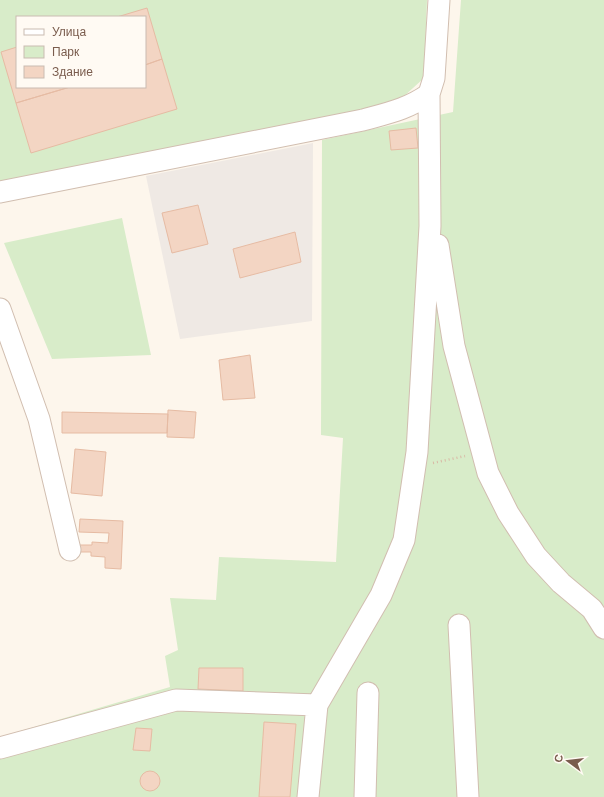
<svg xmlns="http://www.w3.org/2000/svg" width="604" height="797" viewBox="0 0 604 797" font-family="Helvetica,sans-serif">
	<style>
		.industrial { fill: #efe9e4 }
		.green { fill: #d8ecc9; fill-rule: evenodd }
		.building { fill: #f3d5c3; stroke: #e6bba3 }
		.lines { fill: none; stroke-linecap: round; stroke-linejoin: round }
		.minor-casing { stroke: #d1beb0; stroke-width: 23 }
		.path { stroke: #d9b8a5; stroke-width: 2.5; stroke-dasharray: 1 3; stroke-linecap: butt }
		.minor { stroke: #fff; stroke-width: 21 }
	</style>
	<rect width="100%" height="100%" fill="#fdf6ec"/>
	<path class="industrial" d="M313,143l-1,178 -132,18 -34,-163z"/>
	<path class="green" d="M0,0h427l-3,78 -22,20 -24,10 -378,73zM17,17h128v70h-128z
		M461,0h143v797h-604v-60l170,-50 -5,-31 13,-6 -8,-52 46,2 3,-43 117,5 7,-124 -22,-3 1,-295 131,-28z
		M122,218l29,137 -99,4 -48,-116z"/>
	<path class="building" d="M147,8l15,51 -17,6v-48h-28z
		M17,47v40h53l-54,16 -15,-51z
		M162,59l15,50 -146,44 -15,-50 54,-16h75v-22z
		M416,128l2,20 -27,2 -2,-19z
		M198,205l10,39 -36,9 -10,-40z
		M295,232l6,30 -61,16 -7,-29z
		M250,355l5,43 -32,2 -4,-40z
		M168,410l28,2 -2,26 -27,-1z
		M62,412l106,2 -1,19h-105z
		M75,449l31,3 -4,44 -31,-3z
		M80,519l43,2 -2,48 -16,-1v-11l-14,-1v-4h-13v-7h14v-3l16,1 1,-10 -30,-1z
		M199,668h44v23l-45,-2z
		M264,722l32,2 -6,73h-31z
		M136,728l16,1 -2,22 -17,-1z
		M140 781a10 10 0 1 1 20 0a10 10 0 1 1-20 0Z"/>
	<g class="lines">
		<g class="minor-casing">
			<path id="minor" d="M0,192l363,-72c25,-7 45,-11 66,-26
				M438,245l16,101 34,127 20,40 28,43 25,27 31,26 12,19
				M0,309l39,110 31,131
				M459,625l9,172
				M0,748l176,-48 141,5
				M308,797l9,-92 64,-110 23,-55 13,-88 13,-226 -1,-132 5,-16 5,-78
				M365,797l3,-104"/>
		</g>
		<path class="path" d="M433,463l32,-7"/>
		<use href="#minor" class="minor"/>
	</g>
	<rect x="16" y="16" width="130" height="72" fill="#fffaf3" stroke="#cabbb1"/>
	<rect x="24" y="29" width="20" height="6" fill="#ffffff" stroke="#cabbb1"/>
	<text x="52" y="36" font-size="12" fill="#7a5c4d">Улица</text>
	<rect x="24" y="46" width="20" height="12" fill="#d8ecc9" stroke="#cabbb1"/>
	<text x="52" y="56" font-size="12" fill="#7a5c4d">Парк</text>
	<rect x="24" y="66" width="20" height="12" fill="#f3d5c3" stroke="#cabbb1"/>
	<text x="52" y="76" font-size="12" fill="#7a5c4d">Здание</text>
	<g transform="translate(568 761) rotate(285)" stroke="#fffaf3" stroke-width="3" paint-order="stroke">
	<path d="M0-3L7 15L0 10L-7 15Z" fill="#7a5c4d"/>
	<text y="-6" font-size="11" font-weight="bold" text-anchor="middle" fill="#7a5c4d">С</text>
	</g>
</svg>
